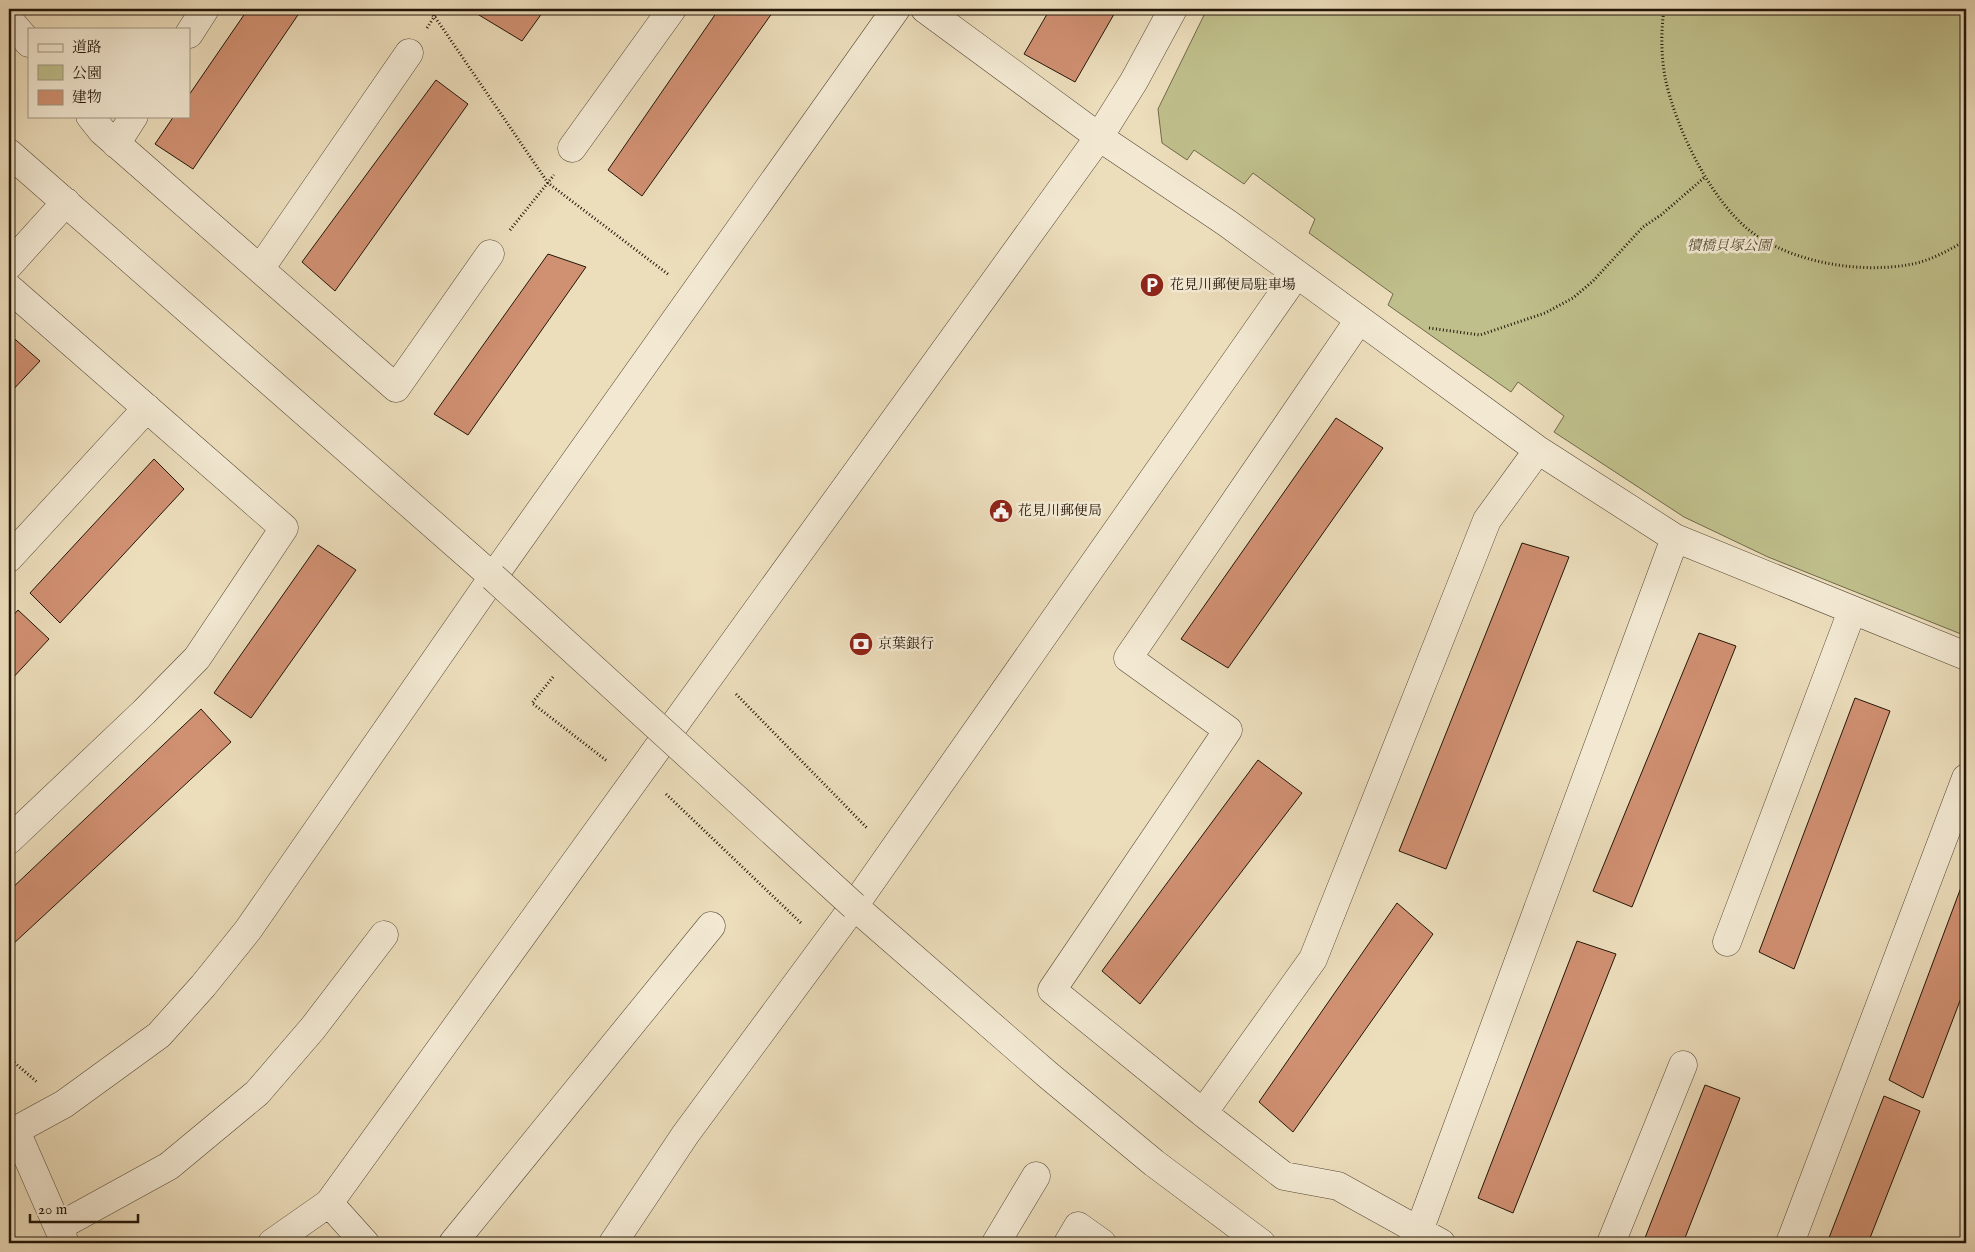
<svg xmlns="http://www.w3.org/2000/svg" width="1975" height="1252" viewBox="0 0 1975 1252" font-family="'IM FELL English','Noto Serif JP',serif">
	<style>
		.green { fill: #bfbf8b; stroke: #706a4a }
		.building { fill: #d09072; stroke: #221608 }
		.lines { fill: none; stroke-linecap: round; stroke-linejoin: round }
		.minor-casing { stroke: #544835; stroke-width: 29 }
		.path { stroke: #221608; stroke-width: 3; stroke-dasharray: 1 2.5; stroke-linecap: butt }
		.minor { stroke: #f3e9d3; stroke-width: 28 }
		.minor-bridge-casing { stroke: #544835; stroke-width: 29; stroke-linecap: butt }
		.minor-bridge { stroke: #f3e9d3; stroke-width: 28 }
		.labels { text-anchor: middle; dominant-baseline: central; stroke-width: 5; stroke-linejoin: round; paint-order: stroke }
		.park-label { font-size: 14px; font-style: italic; fill: #595136; stroke: #f3e9d3 }
		.poi-label { font-size: 14px; fill: #221608; stroke: #f3e9d3; text-anchor: start }
	</style>
	<rect width="100%" height="100%" fill="#ecddbb"/>
	<filter id="stains"><feTurbulence type="fractalNoise" baseFrequency=".004" numOctaves="4"/><feColorMatrix values="0 0 0 0 .2 0 0 0 0 .09 0 0 0 0 .02 0 0 0 .5 -.17"/></filter>
	<radialGradient id="worn" r=".72"><stop offset=".6" stop-color="#630" stop-opacity="0"/><stop offset="1" stop-color="#630" stop-opacity=".3"/></radialGradient>
	<path class="green" d="M1207,9h759v627l-198,-79 -84,-40 -130,-85 10,-16 -46,-34 -7,10 -123,-87 5,-11 -84,-61 6,-14 -62,-46 -9,11 -50,-34 -7,10 -25,-17 -4,-34z"/>
	<path class="building" d="M248,9h54l-109,160 -38,-25 19,-28h15v-21z
		M477,9h68l-23,32 -48,-29z
		M719,9h56l-133,187 -34,-26z
		M1050,9h67l-42,73 -51,-28z
		M436,80l32,24 -133,187 -33,-29z
		M548,254l38,13 -118,168 -34,-21z
		M9,334l31,27 -31,33z
		M1336,418l47,30 -155,220 -47,-29z
		M154,459l30,30 -124,134 -30,-30z
		M1522,543l47,14 -123,312 -47,-18z
		M318,545l38,25 -105,148 -37,-25z
		M18,610l31,29 -40,43v-62z
		M1699,633l37,13 -104,261 -39,-16z
		M1855,698l35,13 -96,258 -35,-17z
		M201,709l30,33 -219,203 -3,-3v-51z
		M1258,760l44,33 -162,211 -38,-33z
		M1966,874v111l-43,113 -34,-18z
		M1397,903l36,31 -140,198 -34,-30z
		M1577,941l39,13 -103,259 -35,-15z
		M1705,1085l35,13 -57,145h-40z
		M1884,1096l36,15 -52,132h-41z"/>
	<g class="lines">
		<g class="minor-casing">
			<path id="minor" d="M925,9l174,128 128,86 311,227 137,88 291,118
				M9,20l20,23
				M189,34l16,-25
				M90,116l12,15 294,257 94,-134
				M116,144l18,-28
				M572,148l100,-139
				M9,153l484,424
				M9,265l57,-63
				M260,269l149,-216
				M9,288l275,240 -87,130 -53,54 -135,128
				M1359,320l-231,338 100,72 -176,260 151,123 81,63 54,10 103,57
				M9,558l138,-150
				M854,906l194,169 106,88 107,80
				M1727,942l125,-331
				M1203,1113l110,-154 174,-439 51,-70
				M16,1131l49,112
				M9,1134l55,-30 95,-69 44,-49 45,-56 245,-353 403,-568
				M329,1203l36,40
				M58,1227l111,-61 88,-73 56,-65 71,-93
				M272,1243l57,-40 770,-1066 35,-56 39,-72
				M453,1243l258,-317
				M613,1243l72,-108 169,-229 442,-631
				M996,1243l40,-67
				M1068,1243l10,-17 24,17
				M1412,1243l7,-12 256,-693
				M1611,1243l72,-178
				M1790,1243l176,-465"/>
		</g>
		<path class="path" d="M424,9l11,8 113,166 121,92
			M1664,9c-3,22 -3,46 1,68 10,50 48,130 92,159 41,27 102,37 150,29 21,-3 41,-14 59,-25
			M427,28l12,-19
			M510,230l44,-55
			M1429,328l51,7 65,-22 28,-15 20,-17 50,-54 18,-12 44,-38
			M553,677l-21,26 75,58
			M736,694l132,135
			M666,794l136,130
			M9,1058l28,24"/>
		<use href="#minor" class="minor"/>
		<g class="minor-bridge-casing">
			<path id="minor-bridge" d="M493,577l361,329"/>
		</g>
		<use href="#minor-bridge" class="minor-bridge"/>
	</g>
	<defs>
		<g id="parking-disc" transform="scale(1.25)"><circle r="9.5" fill="#8f2418" stroke="#f3e9d3"/><path d="M-3.5-5.5H1a3.5 3.5 0 0 1 0 7H-1V5.5H-3.5ZM-1-3.4V-.6H.8a1.4 1.4 0 0 0 0-2.8Z" fill="#fff"/></g>
		<g id="civic-disc" transform="scale(1.25)"><circle r="9.5" fill="#8f2418" stroke="#f3e9d3"/><path d="M-.6-6.5H3V-4.5H.6V-3L4-1V1h2V6H-6V1h2V-1L-.6-3ZM-1.2 2.5V6h2.4V2.5Z" fill="#fff"/></g>
		<g id="bank-disc" transform="scale(1.25)"><circle r="9.5" fill="#8f2418" stroke="#f3e9d3"/><path d="M-6-4H6V4H-6ZM0-2.3a2.3 2.3 0 1 0 0 4.6a2.3 2.3 0 1 0 0-4.6Z" fill="#fff"/></g>
	</defs>
	<g fill-rule="evenodd">
		<use href="#parking-disc" x="1152" y="285"/>
		<use href="#civic-disc" x="1001" y="511"/>
		<use href="#bank-disc" x="861" y="644"/>
	</g>
	<g class="labels">
		<g class="park-label">
			<text x="1729" y="246">犢橋貝塚公園</text>
		</g>
		<g class="poi-label">
			<text x="1170" y="285">花見川郵便局駐車場</text>
			<text x="1018" y="511">花見川郵便局</text>
			<text x="878" y="644">京葉銀行</text>
		</g>
	</g>
	<rect width="1975" height="1252" fill="none" stroke="#ecddbb" stroke-width="30"/>
	<rect x="10" y="10" width="1955" height="1232" fill="none" stroke="#221608" stroke-width="2.5"/>
	<rect x="15" y="15" width="1945" height="1222" fill="none" stroke="#221608"/>
	<rect x="28" y="28" width="162" height="90" fill="#f3e9d3" stroke="#9f9582"/>
	<rect x="38" y="44" width="25" height="8" fill="#f3e9d3" stroke="#9f9582"/>
	<text x="72" y="52" font-size="15" fill="#221608">道路</text>
	<rect x="38" y="65" width="25" height="15" fill="#bfbf8b" stroke="#9f9582"/>
	<text x="72" y="78" font-size="15" fill="#221608">公園</text>
	<rect x="38" y="90" width="25" height="15" fill="#d09072" stroke="#9f9582"/>
	<text x="72" y="102" font-size="15" fill="#221608">建物</text>
	<path d="M30 1214v8h108v-8" fill="none" stroke="#221608" stroke-width="2.5"/>
	<text x="38" y="1214" font-size="15" fill="#221608" stroke="#f3e9d3" stroke-width="4" paint-order="stroke">20 m</text>
	<rect width="100%" height="100%" filter="url(#stains)"/>
	<rect width="100%" height="100%" fill="url(#worn)"/>
</svg>
